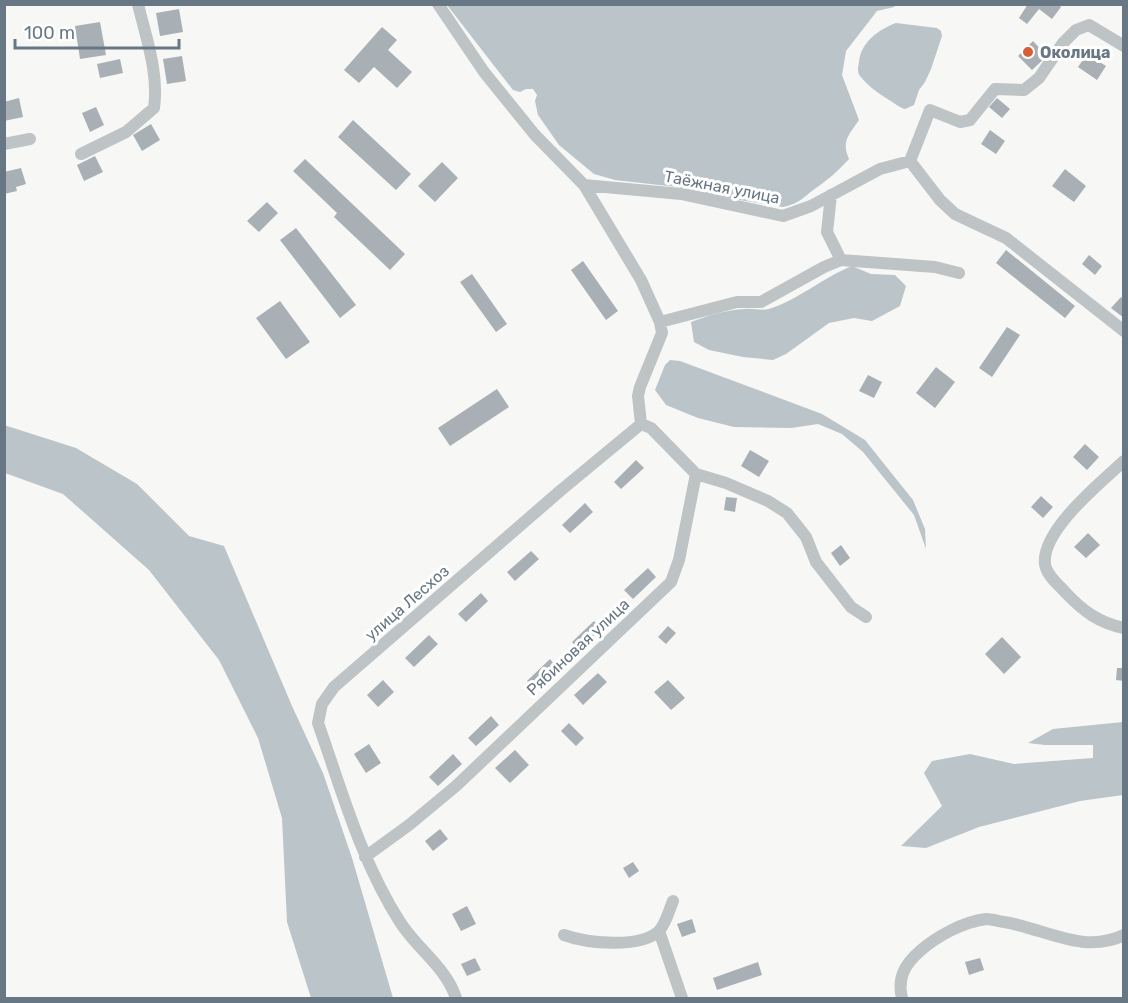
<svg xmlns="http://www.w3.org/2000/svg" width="1128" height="1003" viewBox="0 0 1128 1003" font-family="Rubik,sans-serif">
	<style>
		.water { fill: #bac4c9 }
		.building { fill: #a8b0b5 }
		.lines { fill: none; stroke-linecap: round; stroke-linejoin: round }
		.minor { stroke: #bec3c6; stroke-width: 12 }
		.poi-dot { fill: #d85d34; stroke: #fff; stroke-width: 2 }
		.labels { text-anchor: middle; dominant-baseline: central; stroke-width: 6; stroke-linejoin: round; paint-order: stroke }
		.poi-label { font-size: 16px; font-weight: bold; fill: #687784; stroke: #fff; text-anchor: start }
		.street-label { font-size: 16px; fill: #687784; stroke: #fff }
	</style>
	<rect width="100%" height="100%" fill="#f7f7f5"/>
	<path class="water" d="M447,5h448l-1,2 -17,4 -31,40 -4,24 17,45c-10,15 -18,21 -10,39 -11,12 -20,20 -33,29 -14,10 -15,15 -33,19l-74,-12 -32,-8 -62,-7 -21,-6 -35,-29 -21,-30 -3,-14 2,-6 -4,-6h-7l-6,3 -7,-2z
		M896,23l41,5 4,3 1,5 -11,33 -6,13 -6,8 -5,15 -9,4c-7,-2 -10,-6 -16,-9 -11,-7 -21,-14 -29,-24 -3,-4 -2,-9 -1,-14 2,-20 19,-32 37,-39z
		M852,266l19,8 24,1 11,11 -6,20 -28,15 -18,-3 -25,5 -43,31 -13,6 -30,-3 -34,-7 -15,-8 -3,-20c18,-7 35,-12 54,-13 8,-1 16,2 24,0 27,-8 55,-32 83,-43z
		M670,360l10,1 142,53 43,26 48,60 12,29 1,20 -12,-34 -51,-63 -21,-18 -24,-10 -27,4 -57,-1 -36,-9 -32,-13 -11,-15 10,-25z
		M4,425l72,23 61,36 52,52 35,10 68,160 31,67 29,85 41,140h-82l-24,-76 -5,-104 -24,-80 -39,-78 -70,-90 -86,-76 -58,-21z
		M1123,722v73l-43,6 -101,26 -53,21 -25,-2 41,-40 -18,-33 8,-12 38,-7 44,10 79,-6v-13h-48l-17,-2 25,-14z"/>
	<path class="building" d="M1028,4h29l4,3 -9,12 -13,-10 -12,15 -8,-6z
		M179,9l4,23 -23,4 -4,-23z
		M100,22l6,33 -26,4 -5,-33z
		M382,27l15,13 -9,10 24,22 -15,16 -23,-21 -15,16 -15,-13z
		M1033,41l14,15 -15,14 -14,-14z
		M1087,54l19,12 -9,14 -19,-13z
		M182,56l4,25 -19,3 -4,-25z
		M120,59l3,14 -23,5 -3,-14z
		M19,98l4,19 -19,4v-19z
		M997,98l13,11 -8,9 -13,-11z
		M96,107l8,18 -14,7 -8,-19z
		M353,120l58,54 -15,16 -58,-53z
		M151,124l9,16 -18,11 -9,-16z
		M990,130l15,11 -9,13 -15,-10z
		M95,156l8,16 -19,9 -7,-16z
		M305,159l100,95 -15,16 -56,-53 3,-4 -44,-42z
		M442,162l16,16 -23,24 -17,-16z
		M21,168l5,16 -10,3 1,4 -13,3v-22z
		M1065,169l21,17 -12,16 -22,-16z
		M267,202l11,11 -19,19 -12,-11z
		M296,228l60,77 -16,13 -60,-78z
		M1006,250l69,56 -10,12 -69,-55z
		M1089,255l13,11 -7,9 -13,-11z
		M583,261l35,50 -12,9 -35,-50z
		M472,274l35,50 -11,8 -36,-50z
		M1121,297l3,2v19l-13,-10z
		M280,301l30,41 -24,17 -30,-41z
		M1007,327l13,8 -28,42 -13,-9z
		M936,367l19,15 -20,26 -19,-15z
		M868,375l14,7 -8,16 -15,-7z
		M497,389l12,18 -59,39 -12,-18z
		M1085,444l14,13 -12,13 -14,-13z
		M750,450l19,11 -10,16 -18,-11z
		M636,460l8,8 -23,21 -7,-7z
		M1041,496l12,11 -10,11 -12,-11z
		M726,497l11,1 -2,14 -11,-2z
		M585,503l8,9 -23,21 -8,-8z
		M1088,533l12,12 -14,13 -12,-11z
		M841,545l9,13 -10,8 -9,-13z
		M531,551l8,8 -24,22 -8,-9z
		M648,568l8,9 -23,22 -9,-9z
		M481,593l7,8 -22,21 -8,-8z
		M594,621l7,8 -22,21 -7,-8z
		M668,626l8,7 -10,11 -8,-7z
		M429,635l9,9 -24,23 -9,-9z
		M1002,637l19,20 -17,17 -19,-20z
		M550,659l7,9 -22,21 -8,-8z
		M1117,668h7v13l-8,-1z
		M598,673l9,9 -24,23 -9,-10z
		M383,680l11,12 -16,15 -11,-12z
		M668,680l17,18 -14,12 -17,-18z
		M491,716l8,9 -23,21 -8,-8z
		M569,723l15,15 -8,8 -15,-15z
		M369,744l12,19 -15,10 -12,-19z
		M515,750l14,15 -19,18 -15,-15z
		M453,754l9,10 -24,22 -9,-9z
		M440,829l8,10 -15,12 -8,-10z
		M633,862l6,9 -10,7 -6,-10z
		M467,906l9,18 -15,7 -9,-17z
		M692,919l4,13 -14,5 -5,-13z
		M475,958l6,12 -14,6 -6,-12z
		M980,958l4,12 -15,5 -4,-13z
		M758,962l4,13 -45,15 -4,-12z"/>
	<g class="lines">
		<path class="minor" d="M438,4l46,68 51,63 49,50
			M4,144l26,-5
			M81,154l45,-22 28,-24c5,-35 -8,-70 -16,-104
			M910,161l20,-51 30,12 10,-2 25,-31 29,1 15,-12 24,-35 13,-13 13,-5 35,21
			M831,195l-4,37 14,28
			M660,322l77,-20h24l63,-35 17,-7 94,7 24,6
			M641,424l-3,-28 2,-9 22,-54 -2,-11 -19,-42 -57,-95 97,9 102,22 28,-10 69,-37 30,-8 30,39 15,14 51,24 118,93
			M1124,461c-23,21 -83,70 -79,103 1,11 14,21 21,29 17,18 33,30 58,35
			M696,474l30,9 42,18 19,12 19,24 10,25 35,45 15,10
			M365,857l44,-32 47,-39 215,-204 8,-22 17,-86 -45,-46 -10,-4
			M659,931l23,67
			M564,935c22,8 76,14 95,-4 7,-7 10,-21 14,-30
			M456,998c-10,-31 -39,-49 -56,-76 -39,-61 -58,-131 -82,-199l4,-19 12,-17 226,-196 81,-67
			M902,998c-5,-20 3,-34 18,-47 17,-15 43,-29 66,-32 6,0 12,2 18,3 40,6 79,33 120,13"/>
	</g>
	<circle class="poi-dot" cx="1028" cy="52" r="6"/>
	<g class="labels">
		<g class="poi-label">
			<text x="1040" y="52">Околица</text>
		</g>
		<g class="street-label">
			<text transform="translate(722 187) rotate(11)">Таёжная улица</text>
			<text transform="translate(407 603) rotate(-41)">улица Лесхоз</text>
			<text transform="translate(578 647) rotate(-43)">Рябиновая улица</text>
		</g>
	</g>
	<rect width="1128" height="1003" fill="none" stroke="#687784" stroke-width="12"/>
	<path d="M15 39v9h164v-9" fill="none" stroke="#687784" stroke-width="3"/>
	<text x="24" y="39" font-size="18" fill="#687784" stroke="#ffffff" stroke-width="4.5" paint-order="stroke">100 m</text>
</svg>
